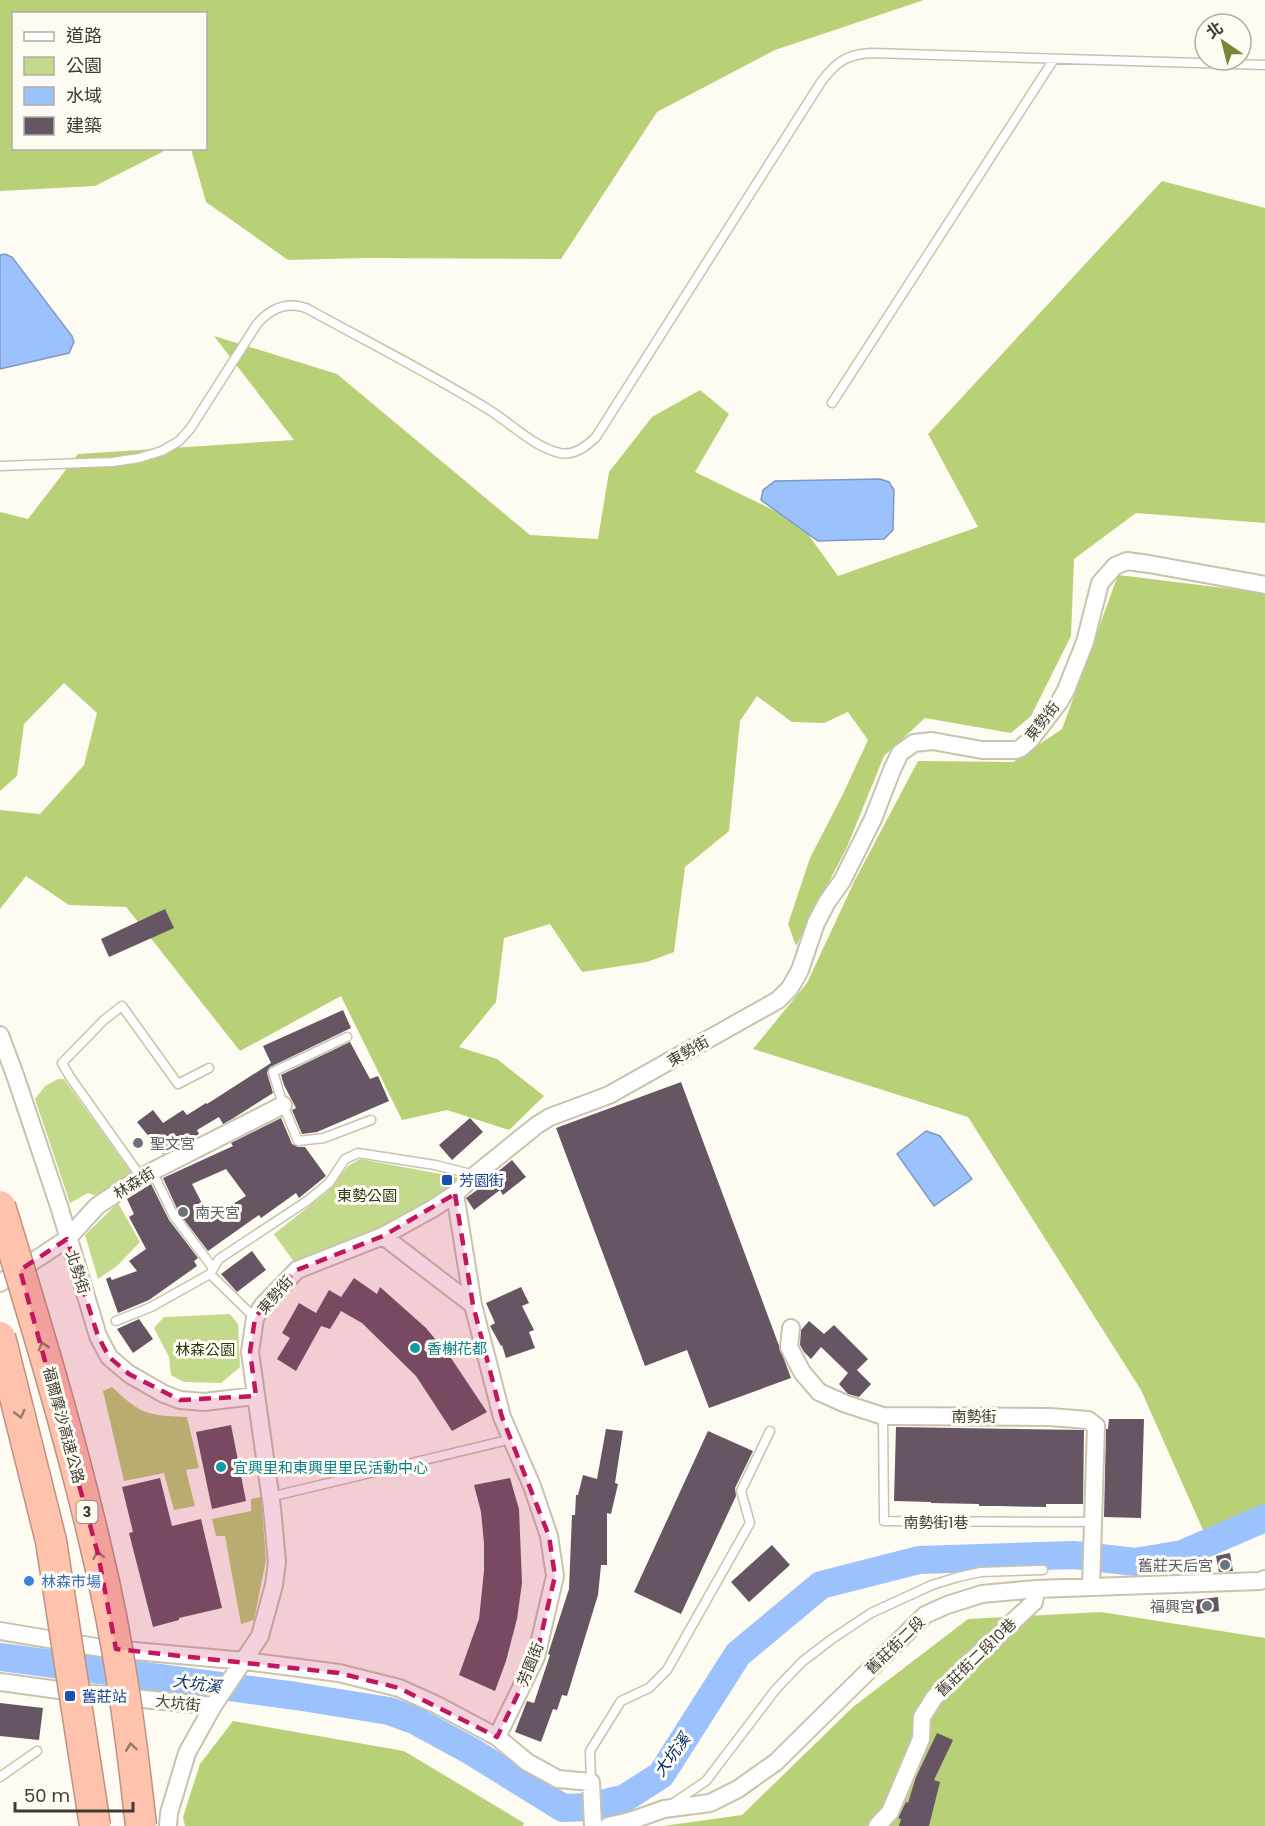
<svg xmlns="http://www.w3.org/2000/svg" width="1265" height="1826" viewBox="0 0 1265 1826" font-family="Poppins,'Noto Sans TC',sans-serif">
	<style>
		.green { fill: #c3d98b }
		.forest { fill: #b8d177 }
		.water { fill: #9bc2fd; stroke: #7f9ac0; stroke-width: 1.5 }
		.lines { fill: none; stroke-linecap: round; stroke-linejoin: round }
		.river { stroke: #9bc2fd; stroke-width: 28 }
		.building { fill: #665562; fill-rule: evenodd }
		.service-casing { stroke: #c9c2ac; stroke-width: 11 }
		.minor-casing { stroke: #c9c2ac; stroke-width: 20 }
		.service { stroke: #fff; stroke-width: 8 }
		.minor { stroke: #fff; stroke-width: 16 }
		.motorway-bridge-casing { stroke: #bb9382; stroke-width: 33; stroke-linecap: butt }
		.motorway-bridge { stroke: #fec2ad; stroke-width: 30 }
		.oneway { stroke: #947869 }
		.marked { fill: #c2185b; fill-opacity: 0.2; stroke: #c2185b; stroke-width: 4.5; stroke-dasharray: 12 8; stroke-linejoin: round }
		.worship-dot { fill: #6b7280; stroke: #fefbf2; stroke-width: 2 }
		.transit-dot { fill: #1a4fb4; stroke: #fefbf2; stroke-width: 2 }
		.culture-dot { fill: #0f9aa8; stroke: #fefbf2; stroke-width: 2 }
		.shop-dot { fill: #3f7fe0; stroke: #fefbf2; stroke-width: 2 }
		.labels { text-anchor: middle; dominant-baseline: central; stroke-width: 6; stroke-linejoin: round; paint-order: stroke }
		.shield { fill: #fefbf2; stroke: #78756c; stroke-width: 1.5 }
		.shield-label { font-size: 14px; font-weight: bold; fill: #3e3b32 }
		.street-label { font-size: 15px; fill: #3e3b32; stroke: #fefbf2 }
		.worship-label { font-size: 15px; fill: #5b616d; stroke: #fefbf2; text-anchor: start }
		.transit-label { font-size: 15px; fill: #164399; stroke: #fefbf2; text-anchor: start }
		.park-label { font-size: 15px; fill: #2e3711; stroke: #fefbf2 }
		.culture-label { font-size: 15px; fill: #0d838f; stroke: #fefbf2; text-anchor: start }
		.shop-label { font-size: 15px; fill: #366cbe; stroke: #fefbf2; text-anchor: start }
		.water-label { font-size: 16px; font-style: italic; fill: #022d6c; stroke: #fefbf2 }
	</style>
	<rect width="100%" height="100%" fill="#fefbf2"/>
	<path class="green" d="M58,1079h6l66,92 -2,7 -31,18 -9,-3 -18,10 -35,-104 10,-13z
		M360,1159l102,19 -23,20 -57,28 -88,36 -20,-28 52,-41 22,-27z
		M118,1203l22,39 -23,24 -19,13 -13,-44z
		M230,1314l8,10 2,43 -19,16 -37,-1 -13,-7 -2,-18 -15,-29 10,-11z"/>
	<path class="forest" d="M0,0h924l-149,50 -118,62 -96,147 -196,-1 -77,2 -82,-58 -15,-53 15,-1v-134h-192v134l154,1 -73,37 -95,5z
		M1162,181l103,27v315l-129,-10 -62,46 -3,77 -40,80 -20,17 -86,-15 -41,38 -37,91 -51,99 -8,-22 22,-66 33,-64 25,-54 -20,-28 -24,11 -32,-1 -35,-26 -17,25 -11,110 -44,36 -11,85 -27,10 -65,10 -32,-48 -46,14 -8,64 -37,45 38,12 47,37 -35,34 -62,-20 -45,10 -61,-124 -101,55 -114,-144 -57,-2 -43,-29 -26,33v-99l40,4 44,-49 13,-52 -33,-30 -40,41 -7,52 -17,15v-279l28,7 50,-65 216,-14 -80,-104 123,38 193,161 68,4 11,-67 43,-55 48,-27 29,24 -34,58 105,51 38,53 140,-49 -50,-93z
		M1118,575l147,18v927l-54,28 -70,-158 -173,-273 -215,-68 54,-66 48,-103 63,-119 95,1 49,-33z
		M112,1387c30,28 34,28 75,30l12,51 -13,2 9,36 -21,4 -10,-37 -40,8 -21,-90z
		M261,1497l5,63 -12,60 -13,4 -16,-88h-9l-4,-17 39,-8v-12z
		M1101,1612l164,26v188h-602l79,-11 111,-108 115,-88z
		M233,1721l171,30 120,72 -1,3h-338l-2,-9 17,-53z"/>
	<path class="water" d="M5,254l7,3 60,79 2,6 -5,11 -69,16v-114z
		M880,479l9,3 5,8 -1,40 -9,9 -66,2 -57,-41 2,-10 12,-9z
		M926,1131l14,5 32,43 -38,27 -37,-52z"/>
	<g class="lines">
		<path class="river" d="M0,1657l296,39 93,15 25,9 57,31 92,57 27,-1 35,-9 36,-23 77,-121 83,-69 98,-25 155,-5 61,7 47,-8 83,-36"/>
	</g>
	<path class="building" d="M165,909l9,19 -65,29 -8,-18z
		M343,1010l8,18 -81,39 -3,6 6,20 -41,26 -9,5 -4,-7 -22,13 2,4 -36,20 -26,-32 16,-12 10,13 20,-13 4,5 19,-12 1,1 64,-41 -8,-17z
		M350,1042l20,37 8,-3 11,25 -72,31 -15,2 -10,-24 4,-2 -12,-23 -3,-10z
		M681,1082l110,296 -82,30 -22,-58 -42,16 -89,-238z
		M281,1118l11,26 6,3h7l21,29 -27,22 -3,-5 -35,25 -2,-3 -51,36 -29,-38 -16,-35 70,-32 -2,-3zM226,1169l20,27 -26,16 -3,-4 -10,5 -15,-29z
		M470,1118l13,14 -31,28 -13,-15z
		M512,1160l14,17 -23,18 -3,-5 -26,20 -8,-12 25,-18 -1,-2z
		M151,1184l18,36 29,38 -4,3 3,5 -48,34 -31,13 -12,-34 4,-2 2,3 25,-9 -8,-10 17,-12 -17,-32 5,-3 -7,-15z
		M252,1251l14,19 -29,22 -16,-18z
		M354,1278l23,16 3,-7 46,41 25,30 36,54 -35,19 -36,-55 -54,-53 -21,-12 -11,18 -9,-3 -25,45 -19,-12 13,-21 -8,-5 17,-30 17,10 13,-23 12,7z
		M521,1287l8,16 -7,3 12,24 -5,2 6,16 -29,10 -4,-13 -1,1 -11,-20 5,-3 -9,-20z
		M139,1319l14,20 -20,14 -16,-24z
		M809,1321l15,13 10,-9 34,34 -11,11 14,14 -12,13 -11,-3 -9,-10 9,-11 -27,-26 -10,12 -7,-7 -4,-7 1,-15z
		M1109,1419h35l-3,99 -37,-1 2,-88h2z
		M231,1425l15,76 -34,8 -16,-77z
		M896,1427l188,3 -1,74h-37v3l-48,-1h-19v-2l-48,-1v-1l-37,-1z
		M606,1429l17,2 -8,52 3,1 -7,30 -4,-1v52h-6l-3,30 -31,101 -5,-1 -5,15 -4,-1 -12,33 -26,-10 12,-31 7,2 16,-48 -2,-1 21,-65 3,-74h3l1,-20h2l5,-20 14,4z
		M708,1431l45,20 -18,37 1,8 -55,118 -47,-22z
		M160,1478l12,48 29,-7 21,89 -43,10v2l-26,7 -24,-94 4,-1 -11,-45z
		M510,1478l9,31 3,74 -5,36 -11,42 -11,30 -36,-16 20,-56 5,-48v-28l-3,-31 -7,-27z
		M772,1545l18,20 -41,37 -18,-20z
		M1230,1553l3,18 -14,1 -3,-16z
		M1218,1597l1,14 -22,3 -2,-14z
		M0,1703l43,5 -4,32 -39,-4z
		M937,1733l16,7 -19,40 6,2 -11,44h-30l2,-7 -3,-1 8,-16 2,1 8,-26z"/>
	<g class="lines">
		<g class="service-casing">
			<path id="service" d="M832,403l222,-344
				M0,466l112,-4 27,-4 23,-7 17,-10 11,-12 67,-105c13,-15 29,-23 49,-16 60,33 122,64 180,100 24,14 47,39 74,45 14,3 26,-6 36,-16l225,-355c15,-20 26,-28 51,-29l393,12
				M347,1037l-74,35 10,33 15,36 26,-3 47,-18
				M152,1171l22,45 39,52
				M141,1177l-71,-100 -8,-14 42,-43 18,-14 56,78 31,-16
				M210,1274l45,44
				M116,1321l35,-14 59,-33 9,-15 88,-58 22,-18 16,-24 13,-6 77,12 40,10
				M883,1416l1,105 209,1
				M270,1497l242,-58
				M0,1777l37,-26
				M591,1782l-1,-31 31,-50 28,-13 18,-18 83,-147 -9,-32 29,-60
				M672,1804l34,-23 70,-92 27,-28 29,-22 39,-26 61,-28 26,-8 23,-5 62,-2"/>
		</g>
		<g class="minor-casing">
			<path id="minor" d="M0,1035l15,40 44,131 39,130 11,21 20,17 35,20 16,6 24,2 52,-6
				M455,1194l18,111
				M0,1283l67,-44 30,-33 44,-29 142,-72
				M791,1328l-2,19 13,25 17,20 27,12 37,12 167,1 38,3 8,6 -5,161
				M0,1631l102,17 143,13 94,12 60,15 38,17 60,32 39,-80 19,-81 -6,-40 -17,-50 -30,-69 -29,-112 -90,-69
				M0,1682l73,10 140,14
				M497,1737l30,25 31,17 33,3 2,44
				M168,1826l1,-13 18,-60 26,-47 47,-70 14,-51 3,-23 -5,-54 -22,-156 5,-34 8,-13 34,-35 86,-34 49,-27 23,-15 20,-19 62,-50 13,-8 59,-22 169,-95 12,-12 10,-18 16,-47 11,-21 15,-21 31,-62 19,-49 8,-17 14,-10 18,-2 50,9h34l5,-2 10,-9 29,-38 6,-11 19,-48 15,-59 15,-17 12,-5 22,3 116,21
				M608,1826l22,-5 34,-12 46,-6 28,-14 38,-27 149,-147 22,-10 35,-11 54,-5 224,-8 5,-2
				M877,1826l13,-14 31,-73 1,-22 12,-19 23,-24 77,-72 2,-13"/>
		</g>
		<use href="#service" class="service"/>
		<use href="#minor" class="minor"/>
		<g class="motorway-bridge-casing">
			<path id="motorway-bridge" d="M0,1206c35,115 70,229 97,346 22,90 34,183 44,274
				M0,1337l51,204 44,285"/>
		</g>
		<use href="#motorway-bridge" class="motorway-bridge"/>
	</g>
	<defs><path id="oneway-chevron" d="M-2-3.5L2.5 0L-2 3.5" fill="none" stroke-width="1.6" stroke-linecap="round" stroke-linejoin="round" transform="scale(1.5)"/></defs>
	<g class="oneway">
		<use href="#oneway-chevron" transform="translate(43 1346) rotate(-107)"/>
		<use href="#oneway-chevron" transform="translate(20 1414) rotate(76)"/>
		<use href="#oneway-chevron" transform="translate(98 1555) rotate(-102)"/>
		<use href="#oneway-chevron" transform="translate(131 1747) rotate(-98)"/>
	</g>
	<path class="marked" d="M455,1194l18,111 29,112 47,119 6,40 -19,81 -39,80 -98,-49 -60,-15 -223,-24 -18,-95 -78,-284 47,-31 31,97 11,21 20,17 51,26 76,-4 -6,-44 5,-34 23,-30 19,-18 86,-34z"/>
	<g class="worship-dot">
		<circle cx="138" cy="1143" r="6"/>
		<circle cx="183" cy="1212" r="6"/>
		<circle cx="1225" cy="1565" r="6"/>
		<circle cx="1207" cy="1606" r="6"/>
	</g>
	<g class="transit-dot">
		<rect x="441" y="1174" width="12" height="12" rx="3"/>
		<rect x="64" y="1690" width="12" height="12" rx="3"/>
	</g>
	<g class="culture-dot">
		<circle cx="415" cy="1348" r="6"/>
		<circle cx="221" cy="1467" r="6"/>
	</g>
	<circle class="shop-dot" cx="29" cy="1581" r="6"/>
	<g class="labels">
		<rect class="shield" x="76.5" y="1501" width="21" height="22" rx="4.5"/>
		<g class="shield-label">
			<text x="87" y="1512">3</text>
		</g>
		<g class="street-label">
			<text transform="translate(1042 721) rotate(-52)">東勢街</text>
			<text transform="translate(688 1051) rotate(-30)">東勢街</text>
			<text transform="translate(134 1183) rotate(-32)">林森街</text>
			<text transform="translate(78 1272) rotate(72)">北勢街</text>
			<text transform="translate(275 1295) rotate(-49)">東勢街</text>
			<text x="974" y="1416">南勢街</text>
			<text transform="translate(64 1425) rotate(75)">福爾摩沙高速公路</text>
			<text x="936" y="1522">南勢街1巷</text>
			<text transform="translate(895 1645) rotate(-44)">舊莊街二段</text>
			<text transform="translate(976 1657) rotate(-44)">舊莊街二段10巷</text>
			<text transform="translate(530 1664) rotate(-68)">芳園街</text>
			<text transform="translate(178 1703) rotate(6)">大坑街</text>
		</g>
		<g class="worship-label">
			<text x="150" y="1143">聖文宮</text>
			<text x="195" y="1212">南天宮</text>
			<text x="1213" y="1565" text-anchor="end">舊莊天后宮</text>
			<text x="1195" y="1606" text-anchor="end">福興宮</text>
		</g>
		<g class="transit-label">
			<text x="459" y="1180">芳園街</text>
			<text x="82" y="1696">舊莊站</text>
		</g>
		<g class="park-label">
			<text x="367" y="1195">東勢公園</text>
			<text x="205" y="1349">林森公園</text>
		</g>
		<g class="culture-label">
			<text x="427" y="1348">香榭花都</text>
			<text x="233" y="1467">宜興里和東興里里民活動中心</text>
		</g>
		<g class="shop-label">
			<text x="41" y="1581">林森市場</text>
		</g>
		<g class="water-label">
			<text transform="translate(197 1684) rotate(8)">大坑溪</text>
			<text transform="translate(672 1755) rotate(-54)">大坑溪</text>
		</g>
	</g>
	<rect x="12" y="12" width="195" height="138" fill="#fefbf2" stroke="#b1aea5" stroke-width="1.5"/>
	<rect x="24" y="32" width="30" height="9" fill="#ffffff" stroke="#b1aea5" stroke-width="1.5"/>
	<text x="66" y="42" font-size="18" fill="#3e3b32">道路</text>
	<rect x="24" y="57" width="30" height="18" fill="#c3d98b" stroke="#b1aea5" stroke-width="1.5"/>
	<text x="66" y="72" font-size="18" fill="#3e3b32">公園</text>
	<rect x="24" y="87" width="30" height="18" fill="#9bc2fd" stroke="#b1aea5" stroke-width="1.5"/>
	<text x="66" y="102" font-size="18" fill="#3e3b32">水域</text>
	<rect x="24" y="117" width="30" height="18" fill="#665562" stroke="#b1aea5" stroke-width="1.5"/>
	<text x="66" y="132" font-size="18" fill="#3e3b32">建築</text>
	<g transform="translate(1223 42) rotate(325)"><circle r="28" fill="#fefbf2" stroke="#b1aea5" stroke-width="1.5"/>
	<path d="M0-4.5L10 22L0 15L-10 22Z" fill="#788735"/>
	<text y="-9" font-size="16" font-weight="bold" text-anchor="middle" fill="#3e3b32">北</text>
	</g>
	<path d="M15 1802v9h118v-9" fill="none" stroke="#3e3b32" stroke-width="3"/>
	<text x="24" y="1802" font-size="18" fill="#3e3b32" stroke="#fefbf2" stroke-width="4.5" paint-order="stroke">50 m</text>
</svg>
